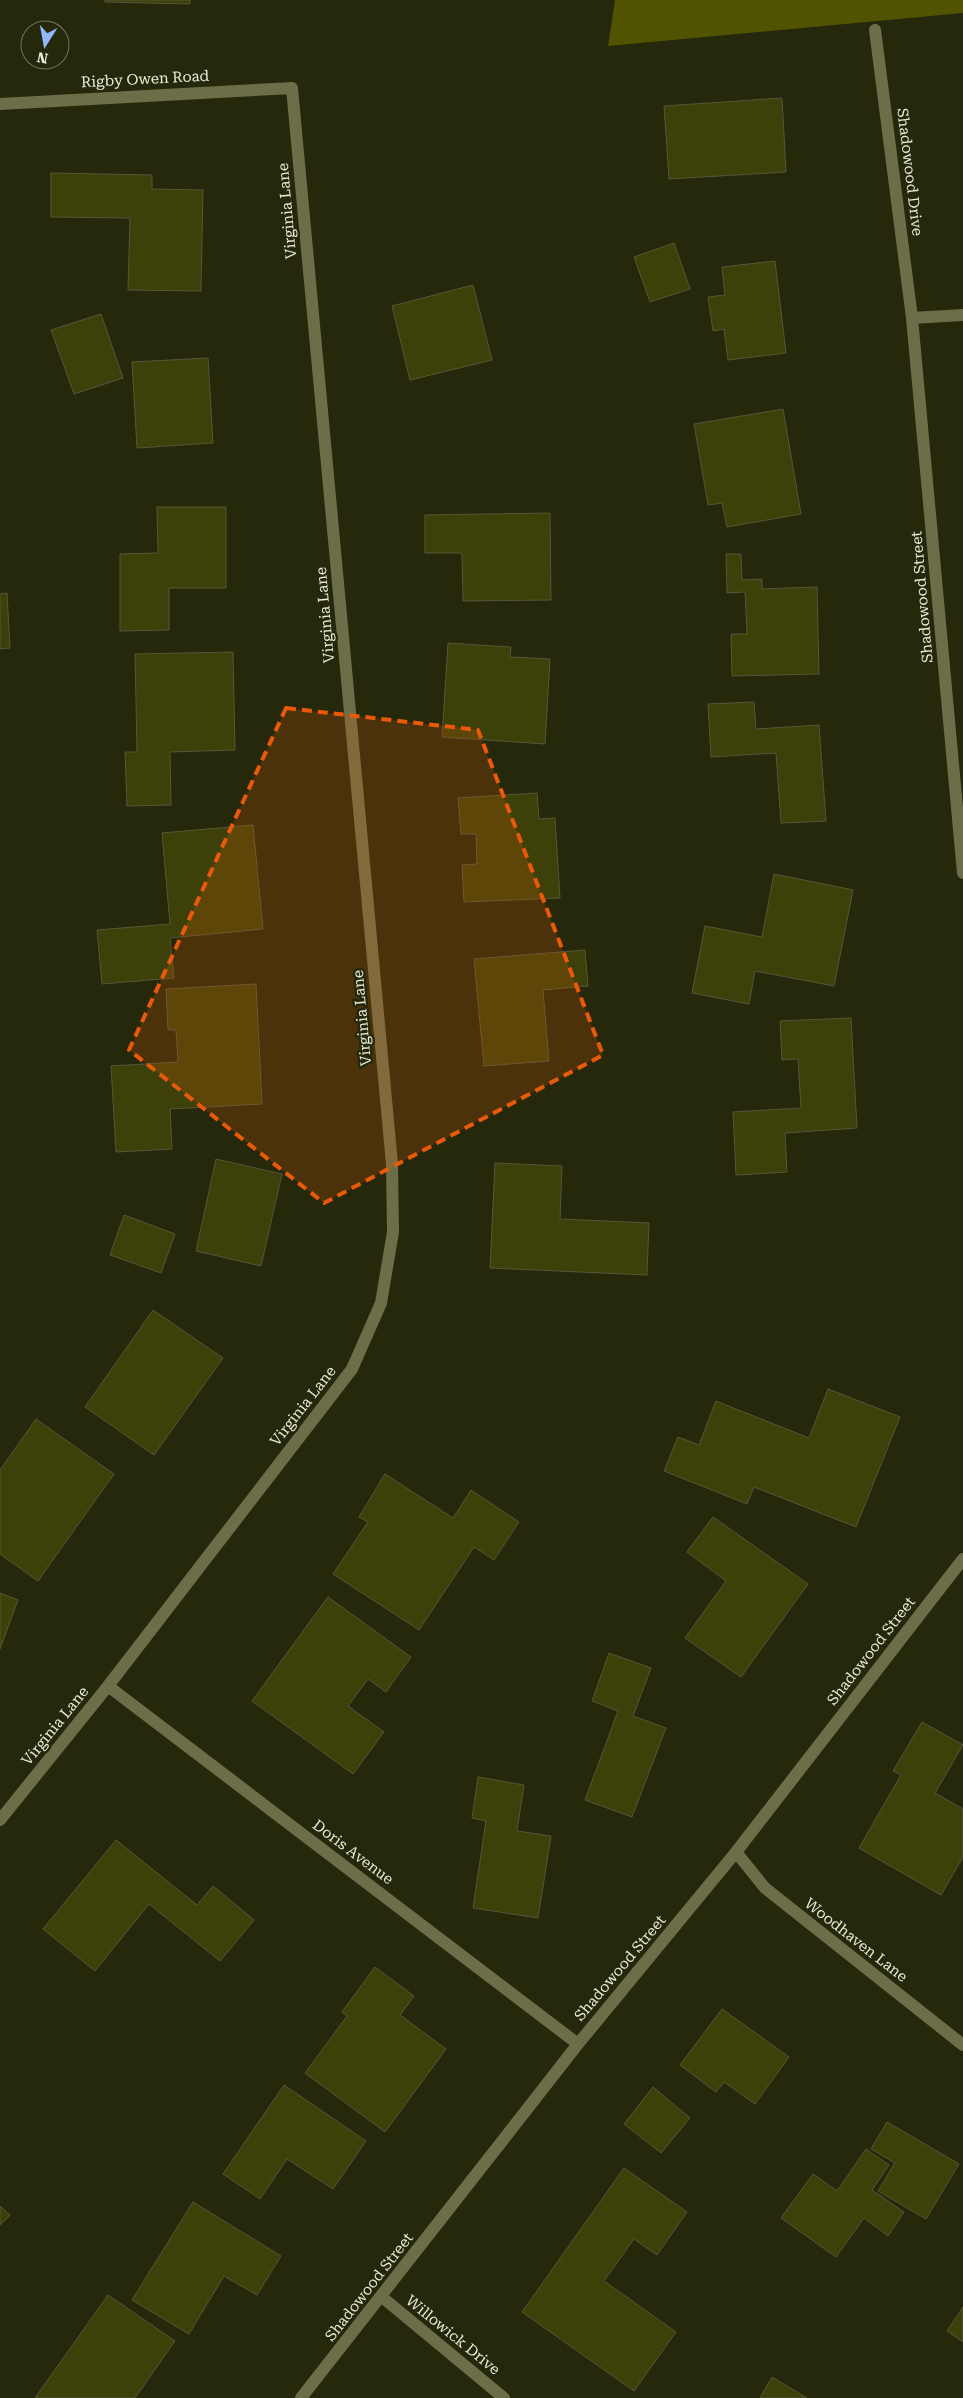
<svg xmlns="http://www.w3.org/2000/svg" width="963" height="2398" viewBox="0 0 963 2398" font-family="'Roboto Serif',serif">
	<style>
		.green { fill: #505300 }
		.building { fill: #3d4008; stroke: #555739 }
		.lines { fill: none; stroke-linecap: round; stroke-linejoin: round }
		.street { stroke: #6b6e49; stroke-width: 12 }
		.marked { fill: #e8590c; fill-opacity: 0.2; stroke: #e8590c; stroke-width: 4; stroke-dasharray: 10 6; stroke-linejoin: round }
		.labels { text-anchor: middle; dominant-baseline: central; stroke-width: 5; stroke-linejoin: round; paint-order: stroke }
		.street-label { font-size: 15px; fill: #e9ebda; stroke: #26280b }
	</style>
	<rect width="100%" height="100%" fill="#26280b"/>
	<path class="green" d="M615,0h348v13l-355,33z"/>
	<path class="building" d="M105,0h85v4l-85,-2z
		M782,98l4,74 -117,7 -5,-73z
		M51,173l101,2v14l51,1 -2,101 -73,-1 2,-72 -79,-1z
		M674,243l16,46 -40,13 -16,-45z
		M775,261l11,92 -58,7 -4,-31 -11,2 -5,-34 17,-2 -3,-28z
		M473,285l19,75 -82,20 -18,-74z
		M101,314l22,64 -49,16 -23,-64z
		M208,358l5,85 -76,5 -5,-86z
		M783,409l18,105 -74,13 -5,-24 -14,2 -14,-81z
		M157,507h69v81h-57v42l-49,1v-77l38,-1z
		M550,513l1,87 -88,1 -1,-48h-37v-38z
		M726,554h15l1,26 20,-1v10l55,-2 2,87 -87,2 -1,-42h16l-2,-42 -18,1z
		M7,593l3,55 -10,1v-55z
		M448,643l63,4 -1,10 40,2 -5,85 -103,-7z
		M233,652l2,98 -65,2 1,53 -44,1 -2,-54h12l-2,-98z
		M754,702l2,27 63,-4 7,96 -45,2 -5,-70 -65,4 -3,-53z
		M537,793l2,26 16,-1 5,80 -96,4 -2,-37 15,-1 -1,-30h-15l-3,-36z
		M253,825l10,104 -93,9 4,40 -72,6 -5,-54 73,-6 -8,-91z
		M774,874l79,16 -19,96 -79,-15 -6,33 -57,-11 13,-67 57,11z
		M585,950l3,36 -45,4 6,71 -65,5 -10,-107z
		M256,984l6,120 -92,5 2,40 -56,3 -5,-86 67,-4 -2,-32h-8l-2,-41z
		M851,1018l6,110 -72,5 2,39 -51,3 -3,-63 68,-4 -3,-49 -16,1 -2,-39z
		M216,1159l66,15 -21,92 -65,-15z
		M495,1163l67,3 -2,53 89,4 -2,52 -157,-7z
		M124,1215l51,19 -14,39 -51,-18z
		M153,1310l70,48 -69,97 -69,-48z
		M828,1389l72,28 -44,110 -102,-40 -7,17 -83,-33 14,-34 21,8 17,-44 93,37z
		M36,1419l78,55 -76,107 -38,-27v-84z
		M385,1474l68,44 18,-28 48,32 -25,38 -20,-13 -55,83 -86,-56 35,-52 -9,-5z
		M713,1517l95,67 -67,93 -56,-39 41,-57 -39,-29z
		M0,1593l18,7 -18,49z
		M328,1597l83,60 -25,35 -18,-13 -20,27 36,26 -31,42 -101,-73z
		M609,1653l42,15 -18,48 33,12 -34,89 -47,-17 33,-89 -26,-10z
		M922,1722l41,23 -28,48 28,16v48l-22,38 -82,-47 42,-73 -8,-4z
		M478,1777l46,8 -7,46 34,5 -13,82 -65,-10 13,-87 -14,-3z
		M116,1840l81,65 16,-19 41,34 -34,41 -71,-57 -54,67 -52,-42z
		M375,1967l39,29 -14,19 46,34 -61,83 -80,-59 42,-57 -5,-4z
		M722,2009l67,48 -34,47 -31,-22 -8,10 -36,-27z
		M284,2085l82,56 -33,48 -46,-30 -27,40 -37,-25z
		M653,2087l37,31 -29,35 -37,-29z
		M887,2122l72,42 -33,55 -48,-28 17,-28 -24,-14z
		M866,2149l23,16 -17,25 32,22 -16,24 -24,-18 -28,39 -55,-39 32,-44 24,17z
		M624,2168l63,44 -30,43 -23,-16 -30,42 72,51 -42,59 -112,-79z
		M193,2202l88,54 -24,39 -33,-19 -35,58 -57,-34z
		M0,2206l10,9 -10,10z
		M108,2295l67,46 -40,57h-100z
		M963,2307v35l-16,-11z
		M772,2377l35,21h-47z"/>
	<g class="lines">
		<path class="street" d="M875,30l37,288 51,555
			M0,104l292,-16 100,1076 1,68 -12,71 -29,66 -244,317 -108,134
			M912,318l51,-3
			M108,1686l470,358
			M736,1852l29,36 198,157
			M382,2297l122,101
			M301,2398l277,-354 158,-192 227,-293"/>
	</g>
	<path class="marked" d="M286,708l192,22 125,325 -279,148 -195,-153z"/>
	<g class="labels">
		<g class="street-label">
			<text transform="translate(145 79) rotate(-3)">Rigby Owen Road</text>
			<text transform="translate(910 172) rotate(83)">Shadowood Drive</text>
			<text transform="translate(287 211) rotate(-95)">Virginia Lane</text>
			<text transform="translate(922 597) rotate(-95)">Shadowood Street</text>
			<text transform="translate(325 615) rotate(-95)">Virginia Lane</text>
			<text transform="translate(362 1018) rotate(-95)">Virginia Lane</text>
			<text transform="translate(303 1406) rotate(-52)">Virginia Lane</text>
			<text transform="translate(871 1651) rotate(-52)">Shadowood Street</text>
			<text transform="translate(55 1726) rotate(-51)">Virginia Lane</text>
			<text transform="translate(353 1852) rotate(37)">Doris Avenue</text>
			<text transform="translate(856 1940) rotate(38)">Woodhaven Lane</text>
			<text transform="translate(620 1968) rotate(-50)">Shadowood Street</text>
			<text transform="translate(369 2287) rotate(-52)">Shadowood Street</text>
			<text transform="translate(453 2335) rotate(39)">Willowick Drive</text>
		</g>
	</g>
	<g transform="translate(45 45) rotate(191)"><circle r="24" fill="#26280b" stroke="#74765e"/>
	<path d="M0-4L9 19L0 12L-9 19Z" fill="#92b7fd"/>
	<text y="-8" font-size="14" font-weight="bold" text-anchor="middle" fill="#e9ebda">N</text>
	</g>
</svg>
